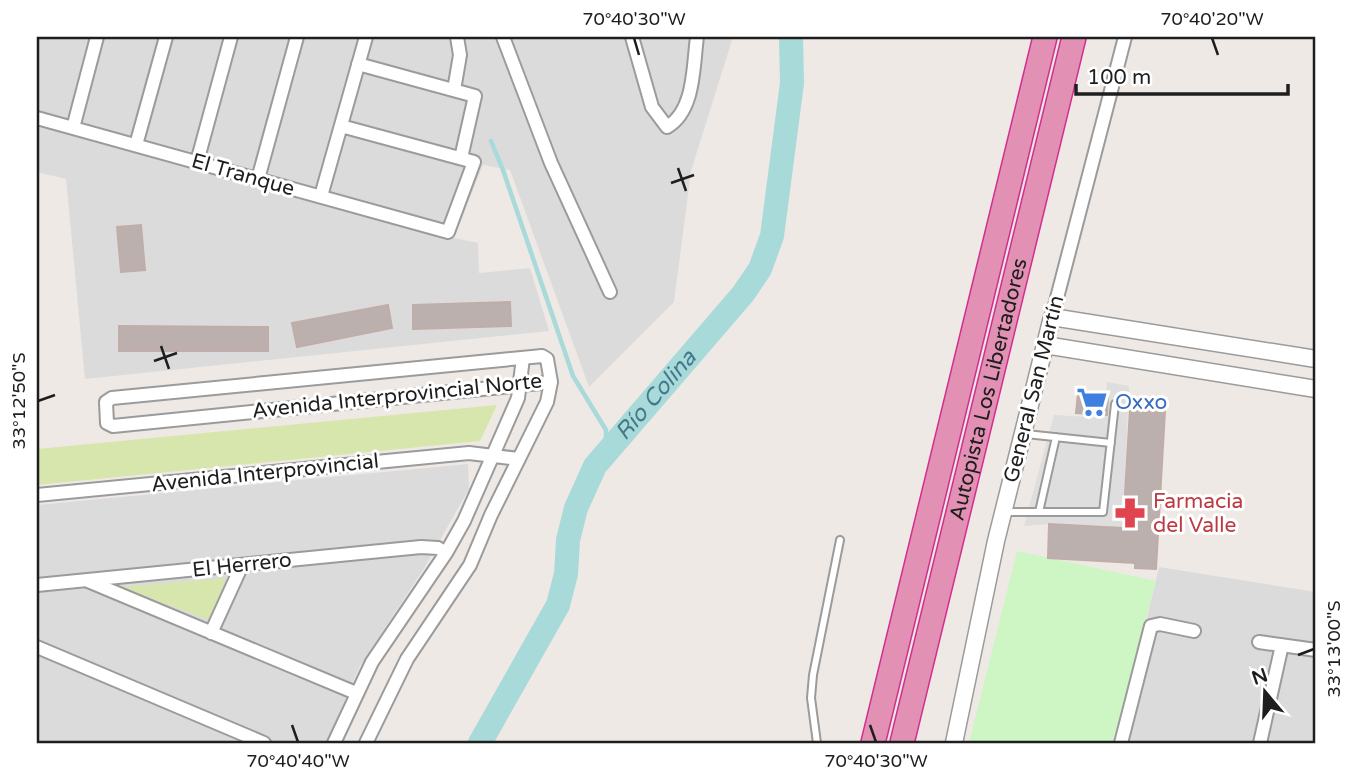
<svg xmlns="http://www.w3.org/2000/svg" width="1353" height="780" viewBox="0 0 1353 780" font-family="'Varela Round',sans-serif">
	<style>
		.residential { fill: #dcdbdc }
		.grass { fill: #d7e6ad }
		.park { fill: #cdf6c4 }
		.parking { fill: #dedede }
		.lines { fill: none; stroke-linecap: round; stroke-linejoin: round }
		.stream { stroke: #a8dad9; stroke-width: 4.5 }
		.river { stroke: #a8dad9; stroke-width: 24 }
		.building { fill: #bbb0ae; stroke: #c0ada8; stroke-width: 2 }
		.service-casing { stroke: #9b9b9b; stroke-width: 10 }
		.minor-casing { stroke: #9b9b9b; stroke-width: 16 }
		.tertiary-casing { stroke: #9b9b9b; stroke-width: 19 }
		.motorway-casing { stroke: #d12e8e; stroke-width: 26 }
		.service { stroke: #fff; stroke-width: 6 }
		.minor { stroke: #fff; stroke-width: 12 }
		.tertiary { stroke: #fff; stroke-width: 16 }
		.motorway { stroke: #e291b4; stroke-width: 23 }
		.ticks { fill: none; stroke: #1e1e1e; stroke-width: 2.5 }
		.labels { text-anchor: middle; dominant-baseline: central; stroke-width: 6; stroke-linejoin: round; paint-order: stroke }
		.street-label { font-size: 21px; fill: #1e1e1e; stroke: #fff }
		.shop-label { font-size: 21px; fill: #366cbe; stroke: #fff; text-anchor: start }
		.health-label { font-size: 21px; fill: #be3a42; stroke: #fff; text-anchor: start }
		.water-label { font-size: 23px; font-style: italic; fill: #43798b; stroke: #fff }
		.neatline { fill: none; stroke: #1e1e1e; stroke-width: 2.5 }
		.ticks-label { font-size: 18px; text-anchor: middle; fill: #1e1e1e }
	</style>
	<rect width="100%" height="100%" fill="#efe9e5"/>
	<path class="residential" d="M37,37h696l-42,134 -17,131 -85,85 -79,-217 -27,-5 -29,73 24,5 1,30 51,-5 19,63 -464,48 -19,-200 -29,-7z
		M468,464l1,25 -46,81 -63,96 -34,77h-289v-238z
		M1159,567l157,25v151h-199z"/>
	<path class="grass" d="M497,405l-17,36 -443,44v-36z
		M226,578l-17,42 -88,-33z"/>
	<path class="park" d="M1017,551l139,30 -44,162h-143z"/>
	<path class="parking" d="M1107,382l22,4 -6,142 -74,-4 -25,2 30,-111 51,3z"/>
	<g class="lines">
		<path class="stream" d="M491,141l12,29 70,206 33,54v19"/>
		<path class="river" id="s1" d="M480,743l78,-138 8,-31 2,-34 8,-32 19,-42 148,-172 17,-25 12,-33 20,-153 -1,-46"/>
	</g>
	<path class="building" d="M141,225l4,45 -24,2 -4,-45z
		M510,302l1,24 -98,3v-24z
		M388,305l4,23 -95,19 -5,-24z
		M119,326l149,1v24h-149z
		M1078,393l30,2 -1,20 -31,-2z
		M1130,409l35,2 -9,158 -21,-1v-5l-87,-5 1,-34 74,4z"/>
	<g class="lines">
		<g class="service-casing">
			<path id="service" d="M1026,434l85,9
				M1005,512h98l12,-108
				M1039,512l17,-75
				M817,743l-6,-45 2,-23 27,-135"/>
		</g>
		<g class="minor-casing">
			<path id="minor" d="M503,37l48,126 59,129
				M632,37l20,70 15,20c28,-16 26,-61 30,-90
				M358,64l117,32 -14,62
				M454,90l6,-35 -3,-18
				M37,118l411,114 26,-70 -133,-36
				M73,128l24,-91
				M136,145l30,-108
				M197,162l34,-125
				M258,179l39,-142
				M321,196l45,-159
				M1052,317l73,-280
				M37,495l432,-42 50,6
				M88,581l268,112
				M37,585l384,-38 17,1 8,5
				M211,633l31,-68
				M1259,642l57,8
				M37,647l227,96
				M334,743l38,-81 74,-109 18,-32 54,-123 5,-40
				M366,743l41,-84 63,-94 21,-50 56,-113 4,-20 -4,-23 -5,-3 -430,42 -6,4 1,21 6,3 438,-44
				M1121,743l30,-117 9,-2 34,7
				M1260,743l22,-98"/>
		</g>
		<g class="tertiary-casing">
			<path id="tertiary" d="M1045,345l271,44
				M954,743l42,-202 56,-224 264,42"/>
		</g>
		<g class="motorway-casing">
			<g id="motorway">
				<path d="M873,743l172,-706"/>
				<path id="s2" d="M902,743l172,-706"/>
			</g>
		</g>
		<use href="#service" class="service"/>
		<use href="#minor" class="minor"/>
		<use href="#tertiary" class="tertiary"/>
		<use href="#motorway" class="motorway"/>
	</g>
	<path class="ticks" d="M634,38l5,17M1212,38l6,17M678,168l8,23M671,183l23,-8M161,346l8,23M154,361l23,-8M38,401l17,-6M1298,655l16,-6M292,725l6,17M870,725l6,17"/>
	<defs>
		<g id="supermarket-bare" transform="scale(2.415)"><path d="M-6-5.5h2.5l.6 2H6L4.5 2H-2.5L-4.4-4H-6ZM-1.5 3.2a1.3 1.3 0 1 0 .1 0ZM3 3.2a1.3 1.3 0 1 0 .1 0Z" fill="#3f7fe0" stroke="#fff" stroke-width="2.5" paint-order="stroke"/></g>
		<g id="pharmacy-bare" transform="scale(2.415)"><path d="M-2-6h4v4h4v4h-4v4h-4v-4h-4v-4h4Z" fill="#e0444e" stroke="#fff" stroke-width="2.5" paint-order="stroke"/></g>
	</defs>
	<g fill-rule="evenodd">
		<use href="#supermarket-bare" x="1092" y="402"/>
		<use href="#pharmacy-bare" x="1130" y="513"/>
	</g>
	<g class="labels">
		<g class="street-label">
			<text transform="translate(243 175) rotate(16)">El Tranque</text>
			<text transform="translate(1034 389) rotate(-76)">General San Martín</text>
			<text stroke="none"><textPath href="#s2" startOffset="364">Autopista Los Libertadores</textPath></text>
			<text transform="translate(397 396) rotate(-6)">Avenida Interprovincial Norte</text>
			<text transform="translate(265 473) rotate(-6)">Avenida Interprovincial</text>
			<text transform="translate(242 565) rotate(-6)">El Herrero</text>
		</g>
		<g class="shop-label">
			<text x="1115" y="402">Oxxo</text>
		</g>
		<g class="health-label">
			<text x="1153" y="501">Farmacia<tspan x="1153" dy="24">del Valle</tspan></text>
		</g>
		<g class="water-label">
			<text stroke="none"><textPath href="#s1" startOffset="397">Río Colina</textPath></text>
		</g>
	</g>
	<rect width="1353" height="780" fill="none" stroke="#ffffff" stroke-width="77"/>
	<g transform="translate(1265 692) rotate(341)" stroke="#ffffff" stroke-width="5" paint-order="stroke">
	<path d="M0-5L12 26L0 18L-12 26Z" fill="#1e1e1e"/>
	<text y="-10" font-size="19" font-weight="bold" text-anchor="middle" fill="#1e1e1e">N</text>
	</g>
	<path d="M1076 84v10h212v-10" fill="none" stroke="#1e1e1e" stroke-width="3.5"/>
	<text x="1087" y="84" font-size="21" fill="#1e1e1e" stroke="#ffffff" stroke-width="5" paint-order="stroke">100 m</text>
	<rect x="38" y="38" width="1276" height="704" class="neatline"/>
	<g class="ticks-label">
		<text x="634" y="25">70°40'30"W</text>
		<text x="1212" y="25">70°40'20"W</text>
		<text transform="translate(19 401) rotate(-90)" y="6">33°12'50"S</text>
		<text transform="translate(1334 649) rotate(-90)" y="6">33°13'00"S</text>
		<text x="298" y="767">70°40'40"W</text>
		<text x="876" y="767">70°40'30"W</text>
	</g>
</svg>
